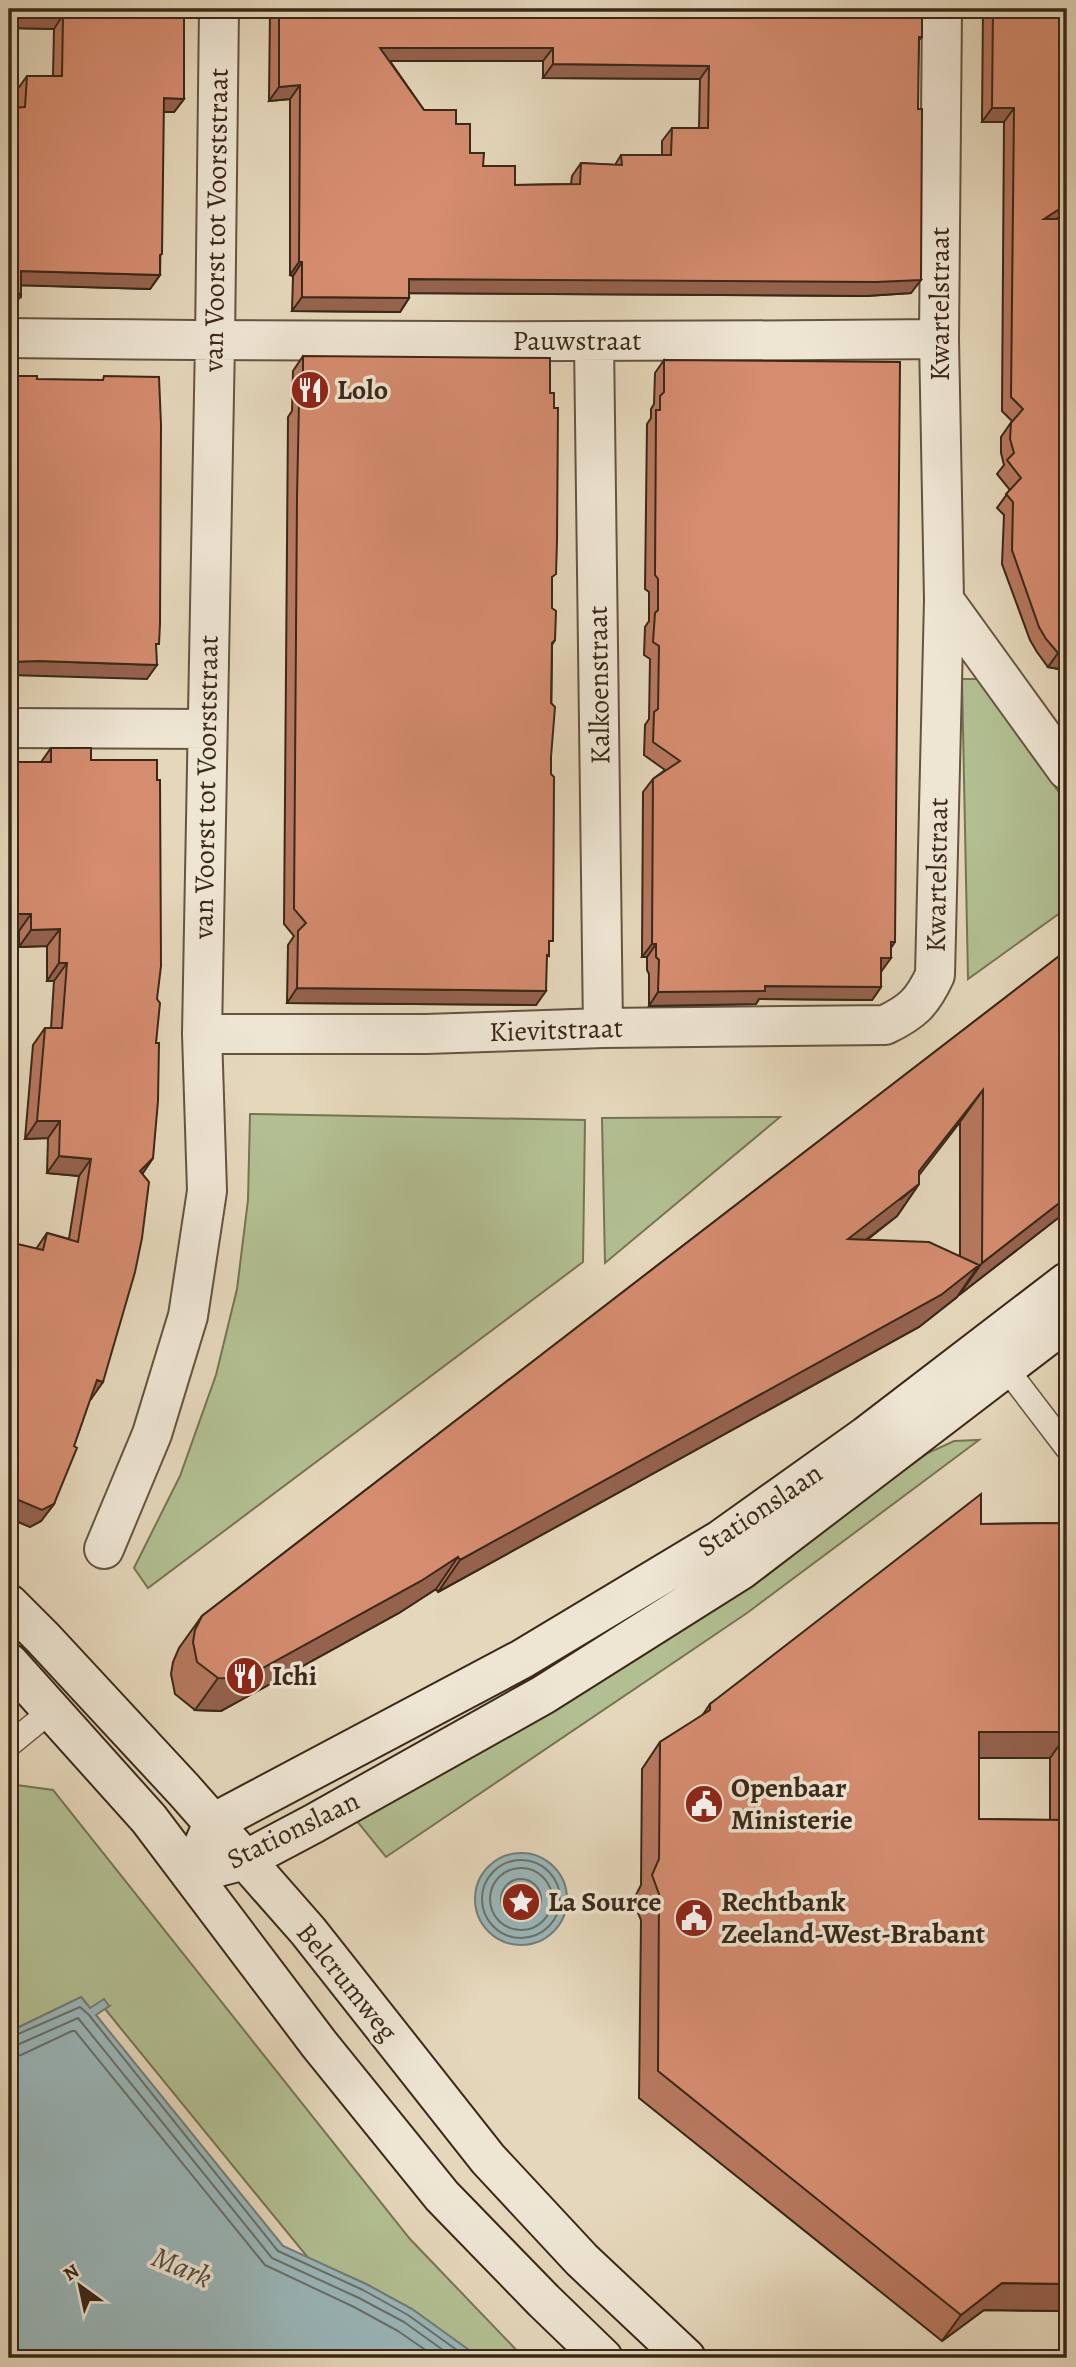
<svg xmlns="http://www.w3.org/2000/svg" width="1076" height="2367" viewBox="0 0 1076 2367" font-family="Alegreya,serif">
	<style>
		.green { fill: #b2bf92; stroke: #767455; stroke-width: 2 }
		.water { fill: #9ab7ba; stroke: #747e79; stroke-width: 2 }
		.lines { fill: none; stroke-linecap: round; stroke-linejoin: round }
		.shore { stroke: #6a7069; stroke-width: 2 }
		.lane-casing { stroke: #665441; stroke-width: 26 }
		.street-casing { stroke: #665441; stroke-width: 42 }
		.secondary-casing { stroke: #3b2818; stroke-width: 42 }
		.lane { stroke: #eee5d3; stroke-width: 23 }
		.street { stroke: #eee5d3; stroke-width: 38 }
		.secondary { stroke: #eee5d3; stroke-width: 38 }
		.wall { fill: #b7785f; stroke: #3b2818; stroke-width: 2; fill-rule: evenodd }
		.shaded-wall { fill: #95624e; stroke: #3b2818; stroke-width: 2 }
		.building { fill: #d58c6f; stroke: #3b2818; stroke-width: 2; fill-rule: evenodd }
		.labels { text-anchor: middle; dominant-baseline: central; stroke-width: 7; stroke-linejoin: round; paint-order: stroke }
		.street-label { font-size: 28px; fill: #3b2818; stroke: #eee5d3 }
		.poi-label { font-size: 28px; font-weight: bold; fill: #3b2818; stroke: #eee5d3; text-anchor: start }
		.water-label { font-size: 30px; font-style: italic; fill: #534c40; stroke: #eee5d3 }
	</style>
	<rect width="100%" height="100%" fill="#e5d7bb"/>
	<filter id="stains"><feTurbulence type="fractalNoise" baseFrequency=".00286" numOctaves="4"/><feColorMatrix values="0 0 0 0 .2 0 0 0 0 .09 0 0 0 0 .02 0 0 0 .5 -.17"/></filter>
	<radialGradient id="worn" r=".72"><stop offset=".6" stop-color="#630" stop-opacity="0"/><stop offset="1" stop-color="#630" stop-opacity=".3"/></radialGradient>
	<path class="green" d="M962,679h18l87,125v104l-99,71z
		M250,1114l335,6 -2,142 -435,326 -14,-20 46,-92 36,-101 21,-86 11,-89z
		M780,1117l-175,146 -3,-145z
		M979,1440l-232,173 -361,244 -30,-37 283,-162 89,-60 200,-145 26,-12z
		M9,1784l44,6 357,449 114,119h-44l-68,-49 -46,-25 -57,-25 -204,-250 4,-3 -19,2 -9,-11 -72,35z"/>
	<path class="water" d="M475 1899a46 46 0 1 1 92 0a46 46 0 1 1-92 0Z
		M81,1997l9,11 14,-9 5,7 -13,9 187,231 83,38 46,25 68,49h-471v-326z"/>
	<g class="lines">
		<path class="shore" d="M482 1899a39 39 0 1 1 78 0a39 39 0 1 1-78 0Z
			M490 1899a31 31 0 1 1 62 0a31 31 0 1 1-62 0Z
			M501 1899a20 20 0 1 1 40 0a20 20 0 1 1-40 0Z
			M9,2038l71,-31 9,8 189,236 85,39 45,25 60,43
			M9,2046l8,-1 61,-27 194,240 87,40 45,24 50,36
			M9,2057l12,-2 51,-24h3l190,234 89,42 44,24 39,27"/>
		<g class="lane-casing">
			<path id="lane" d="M999,1359l68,89
				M9,1745l43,-35"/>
		</g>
		<g class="street-casing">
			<path id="street" d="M9,338c310,4 620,4 930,1
				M594,342l9,686
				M944,600l123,170
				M9,728l198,1
				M202,1034h224l177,-6 282,-3c27,-13 37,-22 50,-50l9,-375 -5,-261 3,-330
				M104,1549l48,-115 36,-118 19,-125 -5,-157 13,-693 4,-332"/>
		</g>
		<g class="secondary-casing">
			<path id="secondary" d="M9,1604l34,34 141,152 124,141 180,228 94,101 104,98
				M9,1663l140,156 170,225 123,152 102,105 59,57
				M191,1874l22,-51 309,-164 198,-119 146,-104 201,-154
				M191,1874l54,-14 68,-36 230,-129 198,-125 326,-249"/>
		</g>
		<use href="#lane" class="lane"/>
		<use href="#street" class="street"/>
		<use href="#secondary" class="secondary"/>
	</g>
	<path class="wall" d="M9,9h175v90l-10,13h-11l-3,163 -10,14 -129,-4v11l-10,13 -2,-2v-199l7,-1 1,-17 10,-14h26l1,-47 -45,-1z
		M270,9h652v28l-3,3 -8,253 -45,3 -457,-3v5l-9,14 -108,-1 1,-35 -3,-1v-176l-21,2zM390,61h153v17l157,1 -1,49h-27l-10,13v14h-41l-6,10 -34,-2 -9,13 -1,8 -56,1 -32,-19 -13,-13 -14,-29 -32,-14z
		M983,9h84v203l-11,7 10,246 -1,52h2v176l-5,-1 2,-22 -16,-3 -11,-15 -7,-12 -28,-76 2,-49 -7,-7 13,-18 -13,-16 7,-9 -3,-12v-16l11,-16 -10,-10 2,-289h-22z
		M303,356l249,224v28l3,32 -3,5 -3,302 -13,58 -249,-2 1,-58 6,-9 -10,-12 4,-507 4,-6 1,-40z
		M664,360l231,582 -4,6 -10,24v15l-9,13 -113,-1 -3,5 -107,2v-32l-2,-4v-13h-5l1,-165 10,-13 12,-9 -21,-15 1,-30 4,-6 1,-60 -6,-4 1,-28 4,-6v-29l-4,-3 2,-165 4,-6v-9l3,-5 1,-31z
		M51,748l40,12 66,239 -1,44 -3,115 -11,16 -51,225h-1l-36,105 -13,17 -11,6 -21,-9v-276l27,7 11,-16 22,6 10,-63 -32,-3 1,-35 -23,1 8,-94 12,-17h6l3,-47h-7v-35l-28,1v-16h-10v-169h32z
		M1067,950v261l-108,84 1,-2 -3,4 -38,30 -481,265 -2,-3 -37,24 -178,98 -26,-1 -20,-16 -4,-20 2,-12 6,-14 23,-32zM960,1122v134l-93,-16 30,-24 22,-32v-10z
		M1067,1523v788l-83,-1 -42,31 -303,-243 2,-178 -8,-19 8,-16 1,-116 18,-27 42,-26 8,-12 271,-180zM979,1758h71v62l-71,-1z"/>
	<path class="shaded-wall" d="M9,14l54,1 -9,14 -45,-1z
		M380,48h173l-10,13h-173z
		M553,64l156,2 -9,13 -157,-1z
		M300,85l-10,14 -21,2 10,-14z
		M164,98l20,1 -10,13h-20z
		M992,108h22l-10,14h-22z
		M1067,204v8l-32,21 9,-14z
		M299,262h3l-9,14 -3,-1z
		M21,271l139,4 -10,14 -139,-4z
		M409,279l512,1 -10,13 -45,3 -466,-3z
		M302,297l107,1 -9,14 -108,-1z
		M1058,653l9,2v10l-3,5 -16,-3z
		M39,661l118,4 -10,14 -138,-4v-13z
		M1067,686v7l-5,-1z
		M9,914h22l-12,17h-10z
		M60,929l-13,17 -28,1 12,-17z
		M652,944h4l-9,13h-5z
		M881,958h10l-10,14z
		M59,963h8l-13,18h-7z
		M765,986l116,1 -9,13 -113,-1 -3,5 -107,2 9,-14z
		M297,988l249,3 -10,14 -249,-2z
		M983,1090l-23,32 -60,78 19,-16 -22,32 -72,55 23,-32 71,-68z
		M37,1121h23l-12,17 -23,1z
		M59,1156l32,3 -12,17 -32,-3z
		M153,1158l-12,18 -1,-5z
		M1067,1197v14l-108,84 23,-32z
		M979,1265l-22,32 -38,30 -481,265 22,-32z
		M97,1380l6,2 -12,17 -6,-2z
		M9,1496l45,8 -13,17 -11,6 -21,-9z
		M458,1557l-22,32 -37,24 -178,98 -26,-1 23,-32z
		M979,1732h88v2l-17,24h-89z
		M1002,2283l65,1v27l-83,-1 -42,31 19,-26z"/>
	<path class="building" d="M9,9h175v90l-20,-1 -2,156 -2,1v20l-139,-4v25l-12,-14v-174l16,-1 2,-31h35l1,-61 -54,-1z
		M279,9h643v28h-3l-1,72h4l-1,171 -45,2 -467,-3v19l-107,-1v-35h-3l1,-177 -21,2zM380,48h173v16l156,2 -1,62h-36l-1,27h-50l1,10 -41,-2 -1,21 -65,1v-19h-32l1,-13h-14v-29h-14v-14h-32z
		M993,9h74v195l-23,15h23v232h-1l-1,66h2v138l-9,-2 -12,-14 -7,-12 -27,-77 1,-48 -7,-8 15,-16 -14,-18 7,-7 -4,-14 1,-16 12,-14 -12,-12 3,-289h-22z
		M303,356l247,2v35h4v15h4l-1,133 -1,33 -4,3v31l4,3 -1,29 -3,3 -1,60 4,4 -4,50v17l3,3 -1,164h-4v15l-2,-1 -1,36 -249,-3 1,-57 8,-8 -12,-14 3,-412 2,-95 4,-3z
		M664,360l236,2 -5,580h-4v16h-10v29l-116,-1v5l-107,1 1,-32 -3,-3v-13h-4l1,-165 27,-18 -27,-19 1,-30 4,-3 1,-63 -6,-4 2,-29 3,-3v-31l-3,-4 1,-165h4v-14l4,-4z
		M9,376h28v3l66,1 1,-4 55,1 2,48 -1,199 -1,20h-3l1,21 -118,-4 -30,1z
		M51,748h40v12h66v20h3l1,186 -4,33 3,4 -4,40h3l-1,58 -5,57 -13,13 9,11 -7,56 -7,34 -32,110 -6,-2 -23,66 3,2 -23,56 -12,6 -33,-14v-254l34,8 4,-17 31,9 13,-83 -32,-3 1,-35h-23l8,-93h17l5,-65h-8l1,-34 -29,1v-16h-22v-152h42z
		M1067,950v247l-85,66 1,-173 -64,81v13l-71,55 81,3 50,23 -38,30 -481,265 -2,-3 -37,24 -178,98 -25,-1 -21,-16 -4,-20 2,-12 7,-14z
		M981,1494v30l86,-1v209h-88v87l88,1v464l-65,-1 -41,32 -303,-244 1,-177 -7,-19 7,-16 1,-117 50,-32v-6z"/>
	<defs>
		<g id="restaurant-disc" transform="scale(2.0125)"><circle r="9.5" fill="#8f2418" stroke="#eee5d3"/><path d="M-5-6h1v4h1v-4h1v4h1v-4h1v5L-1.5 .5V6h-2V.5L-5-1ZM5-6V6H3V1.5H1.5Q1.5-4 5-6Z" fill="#fff"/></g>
		<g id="civic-disc" transform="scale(2.0125)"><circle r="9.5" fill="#8f2418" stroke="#eee5d3"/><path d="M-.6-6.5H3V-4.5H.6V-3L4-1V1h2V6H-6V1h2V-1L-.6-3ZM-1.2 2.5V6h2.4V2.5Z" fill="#fff"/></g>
		<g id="sight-disc" transform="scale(2.0125)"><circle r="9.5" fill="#8f2418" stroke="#eee5d3"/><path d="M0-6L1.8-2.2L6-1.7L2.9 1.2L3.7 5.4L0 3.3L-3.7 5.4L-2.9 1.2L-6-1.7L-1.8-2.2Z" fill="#fff"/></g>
	</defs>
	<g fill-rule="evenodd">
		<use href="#restaurant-disc" x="310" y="390"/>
		<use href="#restaurant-disc" x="245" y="1676"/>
		<use href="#civic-disc" x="704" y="1804"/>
		<use href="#sight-disc" x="521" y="1902"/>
		<use href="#civic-disc" x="694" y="1918"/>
	</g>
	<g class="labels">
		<g class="street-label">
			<text transform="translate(216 220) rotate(-89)">van Voorst tot Voorststraat</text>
			<text transform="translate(940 304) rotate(-90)">Kwartelstraat</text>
			<text x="577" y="341">Pauwstraat</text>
			<text transform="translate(599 685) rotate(-91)">Kalkoenstraat</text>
			<text transform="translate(206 787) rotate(-89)">van Voorst tot Voorststraat</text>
			<text transform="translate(937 875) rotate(-89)">Kwartelstraat</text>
			<text transform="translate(556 1030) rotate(-2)">Kievitstraat</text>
			<text transform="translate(760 1510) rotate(-34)">Stationslaan</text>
			<text transform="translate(293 1830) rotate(-26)">Stationslaan</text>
			<text transform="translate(347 1982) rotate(51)">Belcrumweg</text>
		</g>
		<g class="poi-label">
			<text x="337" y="390">Lolo</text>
			<text x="272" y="1676">Ichi</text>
			<text x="731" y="1788">Openbaar<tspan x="731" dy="32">Ministerie</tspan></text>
			<text x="548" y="1902">La Source</text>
			<text x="721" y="1902">Rechtbank<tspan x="721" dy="32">Zeeland-West-Brabant</tspan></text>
		</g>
		<g class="water-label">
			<text transform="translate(182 2267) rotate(23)">Mark</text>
		</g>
	</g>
	<rect width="1076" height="2367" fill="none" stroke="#e5d7bb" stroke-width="35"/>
	<rect x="10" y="10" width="1055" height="2346" fill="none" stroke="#3b2818" stroke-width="3.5"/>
	<rect x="18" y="18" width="1041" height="2332" fill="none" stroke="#3b2818" stroke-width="2"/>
	<g transform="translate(80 2286) rotate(327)" stroke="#eee5d3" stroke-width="5" paint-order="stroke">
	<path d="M0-5L12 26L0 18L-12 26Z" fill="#3b2818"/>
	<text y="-10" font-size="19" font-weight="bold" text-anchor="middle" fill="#3b2818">N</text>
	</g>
	<rect width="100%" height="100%" filter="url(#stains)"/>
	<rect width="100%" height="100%" fill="url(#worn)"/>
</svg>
